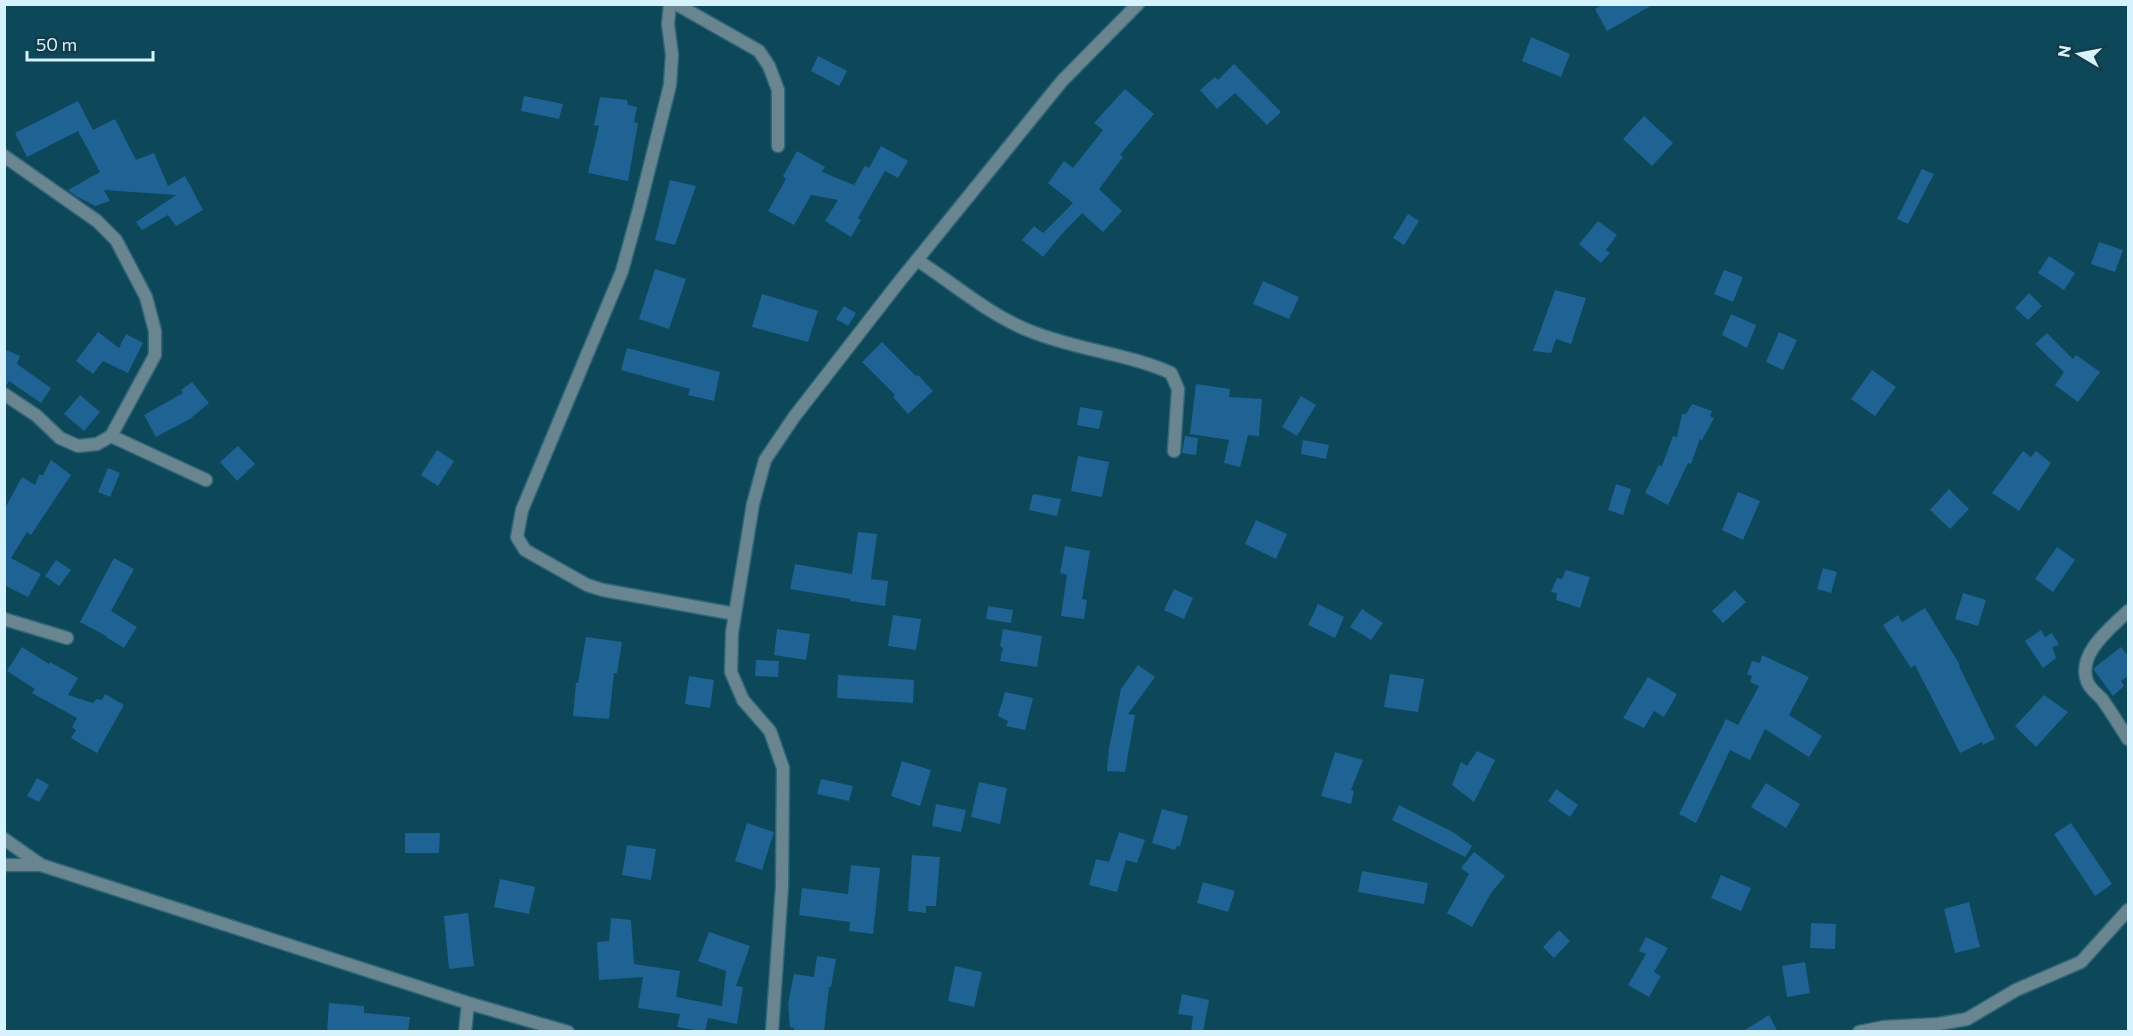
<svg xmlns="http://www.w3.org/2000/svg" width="2133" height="1036" viewBox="0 0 2133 1036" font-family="Commissioner,sans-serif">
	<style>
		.building { fill: #1e6394 }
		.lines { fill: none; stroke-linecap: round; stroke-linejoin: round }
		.street-casing { stroke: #306677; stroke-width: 15 }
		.street { stroke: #698590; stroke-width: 12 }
	</style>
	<rect width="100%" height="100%" fill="#0c475a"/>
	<path class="building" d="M1603,4h51l-47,27 -12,-22z
		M1531,37l39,17 -9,23 -39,-16z
		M818,56l29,15 -8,15 -28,-15z
		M1234,64l47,48 -14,13 -32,-32 -18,16 -17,-19 15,-13 3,3z
		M1125,89l29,25 -34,41 3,2 -24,32 23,22 -19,21 -21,-19 -21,22 -18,22 -21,-17 12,-14 9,7 30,-30 -25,-20 16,-22 9,7 30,-38 -9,-7z
		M524,96l39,8 -4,15 -38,-8z
		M600,97l27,3 1,5 9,2 -3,15 4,1 -10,58 -40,-8 11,-47 -5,-1z
		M78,101l15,29 22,-11 21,41 18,-7 14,33 17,-10 18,34 -27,16 -8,-11 -26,15 -6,-8 40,-27 -72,-5 6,11 -15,5 -19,-10 -8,-6 32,-18 -22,-41 -51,26 -12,-24z
		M1644,116l29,27 -21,23 -29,-27z
		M881,146l27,15 -10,17 -13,-7 -27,47 3,2 -10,17 -26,-16 13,-21 -27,-5 -17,30 -26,-14 18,-32 -3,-3 14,-25 28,16 -3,5 32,13 11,-19 4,2z
		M1922,169l12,5 -26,50 -11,-5z
		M670,180l26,6 -21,59 -20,-5z
		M1408,214l11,7 -15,24 -11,-7z
		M1598,221l19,14 -11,15 4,3 -9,10 -22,-19z
		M2099,242l24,8 -8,22 -24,-8z
		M2049,256l26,17 -11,17 -26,-17z
		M655,269l31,10 -17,50 -30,-10z
		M1724,270l19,7 -10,25 -19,-8z
		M1263,281l36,16 -10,22 -36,-15z
		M1555,290l31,8 -15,46 -15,-5 -5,14 -18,-2z
		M2029,293l13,13 -14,14 -13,-12z
		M762,294l56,17 -10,31 -56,-15z
		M844,306l12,7 -8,13 -12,-7z
		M1731,314l25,11 -9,23 -25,-13z
		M98,332l21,16 7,-14 17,9 -15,30 -25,-12 -10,13 -17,-13z
		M1779,332l18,8 -14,30 -17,-8z
		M2047,333l26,26 3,-4 24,17 -22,30 -23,-17 9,-13 -29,-28z
		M882,342l34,34 2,-1 15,16 -25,23 -15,-17 2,-2 -33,-33z
		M627,348l93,24 -6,29 -26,-6 2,-6 -69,-19z
		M4,349l16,7 -3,8 34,24 -10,15 -32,-22 -3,5h-2z
		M1872,370l24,17 -21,29 -24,-17z
		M192,382l17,21 -19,16 -34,18 -12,-22 39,-22 -2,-3z
		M1196,384l34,5 -1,8 33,2 -3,37 -11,-1 -8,32 -16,-4 5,-23 -39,-6z
		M80,395l20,17 -16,19 -20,-17z
		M1301,396l15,9 -19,31 -15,-9z
		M1692,404l20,7 -2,5 4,2 -12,22 -2,-1 -9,25 -3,-1 -20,42 -23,-12 14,-28 3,1 11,-30 4,1 5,-23h4z
		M1080,407l23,4 -4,18 -22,-4z
		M1185,436l13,2 -2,17 -14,-2z
		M1303,440l26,5 -3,14 -25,-5z
		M238,446l17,18 -18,17 -17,-19z
		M437,450l17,11 -16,25 -17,-11z
		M2023,451l8,6 5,-6 15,12 -32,48 -27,-18z
		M1078,456l31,6 -7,35 -31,-6z
		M51,460l20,15 -40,60 -4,-3 -16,26 30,16 -13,23 -24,-12v-75l18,-33 13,8 4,-10h4z
		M108,468l12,5 -10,24 -12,-5z
		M1616,484l15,5 -8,26 -15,-5z
		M1949,489l20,20 -19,20 -20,-19z
		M1738,492l22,9 -17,39 -21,-10z
		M1033,494l28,5 -4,17 -28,-6z
		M1256,520l31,14 -11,25 -31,-15z
		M858,532l19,2 -6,45 17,2 -3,25 -35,-5v-2l-60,-10 5,-25 57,10z
		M1065,546l25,5 -8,48 5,1 -3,19 -23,-3 6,-41 -7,-2z
		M2057,547l18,13 -22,32 -18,-13z
		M114,558l20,11 -23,42 26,16 -13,21 -18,-11v-1l-26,-14z
		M56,560l15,10 -12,16 -14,-10z
		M1823,568l14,4 -6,21 -14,-4z
		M1566,570l24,7 -10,31 -24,-8 1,-7 -6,-1 6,-14 5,1z
		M1174,589l19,9 -9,21 -20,-9z
		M1735,590l11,12 -23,21 -11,-12z
		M1963,593l23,7 -8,26 -23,-7z
		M1318,604l26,13 -9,21 -27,-13z
		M988,606l25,4 -2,13 -25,-4z
		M1925,608l35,57 -1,1 36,73 -12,6 -1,-3 -22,11 -45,-88 -4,3 -28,-43 15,-10 4,7z
		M1362,609l21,14 -12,17 -21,-13z
		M893,615l28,4 -5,31 -28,-4z
		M777,629l33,5 -4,26 -32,-5z
		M1003,629l39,7 -5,31 -37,-6 3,-13 -3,-2z
		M2041,630l4,7 7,-4 7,12 -7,2 4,11 -13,10 -18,-27z
		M586,637l36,5 -5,31h-3l-5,46 -36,-3 3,-33h2z
		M22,647l27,17 1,-2 28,16 -10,17 25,8 4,-4 5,1 3,-6 19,11 -27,48 -26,-15 5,-8 -4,-3 5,-9 -45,-25 3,-4 -28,-18z
		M2121,647l7,9v20l-7,5 3,5 -11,10 -19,-26v-2z
		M1762,655l47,22 -20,38 33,21 -13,21 -44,-28 -15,31 -20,-10 -34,73 -17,-9 47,-95 12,6 21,-39 -9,-4 2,-6 -5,-2 5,-13 8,2z
		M756,660l23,1 -1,16 -23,-1z
		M1138,665l17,12 -27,37 7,1 -10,57 -18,-1 2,-23 12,-59z
		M1390,674l34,5 -6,33 -34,-5z
		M838,675l76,5 -1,23 -76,-5z
		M689,676l25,4 -4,28 -25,-4z
		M1648,677l29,17 -13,23 -10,-6 -10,17 -21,-10z
		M1005,692l28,6 -8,32 -19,-4 2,-5 -10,-5z
		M2044,695l24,17 -32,35 -21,-21z
		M1477,751l18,9 -21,42 -22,-17 9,-23 6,4z
		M1335,752l28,8 -12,30 3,1 -3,13 -30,-8z
		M902,761l29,9 -11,36 -29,-10z
		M37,778l12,7 -10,17 -12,-6z
		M821,779l32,7 -4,15 -32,-7z
		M979,782l28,6 -7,36 -29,-7z
		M1766,783l34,21 -14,24 -35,-21z
		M1556,789l22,16 -8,12 -22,-16z
		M936,804l30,6 -5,22 -29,-6z
		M1399,805l54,27 19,14 -7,11 -73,-37z
		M1162,809l26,7 -8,30h-3l-2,4 -23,-7z
		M747,823l27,9 -12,38 -27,-9z
		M2071,823l41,61 -17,12 -41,-62z
		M1119,832l26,8 -8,23 -11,-3 -9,32 -28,-7 7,-26 13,3z
		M405,833h35l-1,20h-34z
		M627,845l29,4 -5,31 -29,-5z
		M1474,852l31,24 -14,17 -19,34 -25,-14 22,-39 -8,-6z
		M912,855l28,2 -4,49h-10v7l-18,-2z
		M851,865l29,3 -7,66 -24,-3 1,-9 -51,-7 3,-27 46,6z
		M1362,871l66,12 -4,21 -66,-12z
		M1721,875l30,13 -10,23 -30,-13z
		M500,879l35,8 -6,27 -35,-7z
		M1203,882l32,9 -7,21 -31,-9z
		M1969,902l11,45 -25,6 -11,-44z
		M468,913l6,53 -25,3 -5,-53z
		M611,918l20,2 3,44 46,7 -4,26 46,9 4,-35 -28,-10 11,-29 41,14 -14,40 7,1 -6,37 -29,-6 -3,14 -28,-5 3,-13 -42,-6 5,-31 -44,3 -2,-38 12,-1z
		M1811,923l25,1 -1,25 -25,-1z
		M1559,930l11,11 -16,17 -11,-11z
		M1646,937l22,11 -14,24 7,4 -12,21 -21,-12 18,-31 -7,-3z
		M817,956l19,3 -5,28h-2l-5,45h-30v-4l-4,-1 -2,-23 6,-30 20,3z
		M1805,962l5,31 -23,4 -5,-31z
		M955,966l27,6 -8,35 -26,-6z
		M1182,994l27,6 -6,32h-12l2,-16 -15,-2z
		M329,1003l35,3v7l46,4 -2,15h-81z
		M1769,1015l9,17h-36z"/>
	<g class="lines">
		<g class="street-casing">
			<path id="street" d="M670,4l-2,20 4,31 -2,30 -31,124 -17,62 -100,239 -5,27 8,13 62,35 16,5 132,24
				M676,4l83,47 10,15 9,24v56
				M4,156l93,65 19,19 30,57 9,34v24l-44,81 -14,8 -19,2 -18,-8 -23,-22 -33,-22
				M917,260c37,24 72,55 113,71 46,19 96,22 141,42l7,16 -4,62
				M111,436l95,44
				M2128,611c-17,17 -51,42 -41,70 2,7 10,13 15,18 9,13 18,27 26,40
				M4,619l63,19
				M4,839l37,26h-37
				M41,865l427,138 100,29
				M465,1032l3,-29
				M772,1032l10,-146 1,-118 -13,-37 -27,-31 -12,-28 1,-39 3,-19 18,-110 12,-44 29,-43 105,-135 163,-201 76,-77
				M1859,1032l25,-5 55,-3 28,-5 49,-29 65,-28 47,-52"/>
		</g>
		<use href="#street" class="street"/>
	</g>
	<rect width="2133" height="1036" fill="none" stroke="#d6f2fd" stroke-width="12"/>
	<g transform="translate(2079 54) rotate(280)" stroke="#153b49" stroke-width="4.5" paint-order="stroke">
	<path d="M0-4.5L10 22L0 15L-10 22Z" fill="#d6f2fd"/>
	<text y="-9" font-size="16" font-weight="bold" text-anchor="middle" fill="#d6f2fd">N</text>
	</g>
	<path d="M27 51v9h126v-9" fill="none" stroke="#d6f2fd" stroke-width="3"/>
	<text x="36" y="51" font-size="18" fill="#d6f2fd" stroke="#153b49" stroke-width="4.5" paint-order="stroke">50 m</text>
</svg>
